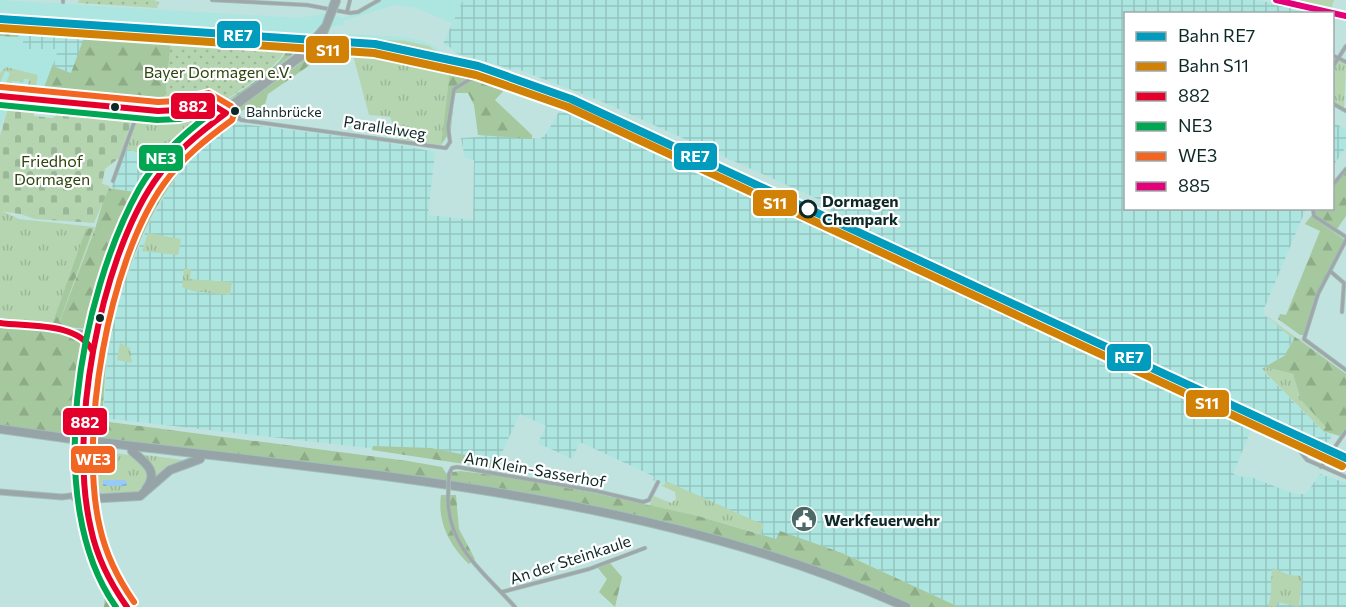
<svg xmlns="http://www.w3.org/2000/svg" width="1346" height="607" viewBox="0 0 1346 607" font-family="Commissioner,sans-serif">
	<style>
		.built { fill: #ade5e0; fill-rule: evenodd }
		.industrial { fill: url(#industrial-grid) }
		.grass { fill: url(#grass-tufts) }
		.forest { fill: url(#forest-firs) }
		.cemetery { fill: url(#cemetery-stones) }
		.garden { fill: url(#garden-dots) }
		.water { fill: url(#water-waves) }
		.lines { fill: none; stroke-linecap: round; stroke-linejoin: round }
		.street-casing { stroke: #a2bfbb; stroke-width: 4.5 }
		.secondary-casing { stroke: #a2bfbb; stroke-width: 7 }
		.primary-casing { stroke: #a2bfbb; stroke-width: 8 }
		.highway-casing { stroke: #a2bfbb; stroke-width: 10 }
		.street { stroke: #9fa7a9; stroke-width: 3 }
		.secondary { stroke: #9ba6a8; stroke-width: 5 }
		.primary { stroke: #949ea3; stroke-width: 6 }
		.highway { stroke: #96a3a7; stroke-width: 8 }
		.street-bridge-casing { stroke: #a2bfbb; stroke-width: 4.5; stroke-linecap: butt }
		.secondary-bridge-casing { stroke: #a2bfbb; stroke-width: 7; stroke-linecap: butt }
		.highway-bridge-casing { stroke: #a2bfbb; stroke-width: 10; stroke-linecap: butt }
		.street-bridge { stroke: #9fa7a9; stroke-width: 3 }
		.secondary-bridge { stroke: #9ba6a8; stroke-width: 5 }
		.highway-bridge { stroke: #96a3a7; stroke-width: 8 }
		.bus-1-casing { stroke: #fff; stroke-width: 10 }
		.bus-2-casing { stroke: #fff; stroke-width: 10 }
		.bus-3-casing { stroke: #fff; stroke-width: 10 }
		.bus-4-casing { stroke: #fff; stroke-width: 10 }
		.bus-1 { stroke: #e4002b; stroke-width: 6 }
		.bus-2 { stroke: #00a651; stroke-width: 6 }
		.bus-3 { stroke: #f26522; stroke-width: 6 }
		.bus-4 { stroke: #e3007b; stroke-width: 6 }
		.rail-1-casing { stroke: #fff; stroke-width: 12 }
		.rail-2-casing { stroke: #fff; stroke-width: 12 }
		.rail-1 { stroke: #019cbd; stroke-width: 8 }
		.rail-2 { stroke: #d18206; stroke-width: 8 }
		.bus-dot { fill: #0e2826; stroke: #fff; stroke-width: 2 }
		.stop-dot { fill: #fff; stroke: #0e2826; stroke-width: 3 }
		.labels { text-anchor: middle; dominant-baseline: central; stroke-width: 4.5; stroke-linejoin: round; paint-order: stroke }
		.bus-label { font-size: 14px; fill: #0e2826; stroke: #fff; text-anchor: start }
		.park-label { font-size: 16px; fill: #2e440e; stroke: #fff }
		.street-label { font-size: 16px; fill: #0e2826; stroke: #fff }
		.stop-label { font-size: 16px; font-weight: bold; fill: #0e2826; stroke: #fff; text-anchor: start }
		.poi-label { font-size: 16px; font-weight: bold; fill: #0e2826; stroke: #fff; text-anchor: start }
		.line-badge { stroke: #fff; stroke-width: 2 }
		.badge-label { font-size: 16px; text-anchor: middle; font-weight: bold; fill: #fff }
	</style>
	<defs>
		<pattern id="industrial-grid" width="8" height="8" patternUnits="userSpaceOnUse" patternTransform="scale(1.5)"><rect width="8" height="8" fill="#ade5e0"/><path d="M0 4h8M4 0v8" fill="none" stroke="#94c4c0"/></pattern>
		<pattern id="grass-tufts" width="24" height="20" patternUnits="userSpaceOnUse" patternTransform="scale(1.5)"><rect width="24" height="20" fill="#b5d5b1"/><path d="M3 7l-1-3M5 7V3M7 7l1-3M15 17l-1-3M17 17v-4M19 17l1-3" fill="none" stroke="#9ab798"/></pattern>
		<pattern id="forest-firs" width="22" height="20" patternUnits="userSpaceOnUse" patternTransform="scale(1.5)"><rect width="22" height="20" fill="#a6c89e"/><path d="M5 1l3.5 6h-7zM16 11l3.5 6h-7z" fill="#8eac88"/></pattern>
		<pattern id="cemetery-stones" width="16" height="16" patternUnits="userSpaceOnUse" patternTransform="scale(1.5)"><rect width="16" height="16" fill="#b5d5b1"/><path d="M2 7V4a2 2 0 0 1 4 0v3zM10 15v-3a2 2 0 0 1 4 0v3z" fill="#9ab798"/></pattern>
		<pattern id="garden-dots" width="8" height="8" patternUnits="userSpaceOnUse" patternTransform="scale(1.5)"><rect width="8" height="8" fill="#b5d5b1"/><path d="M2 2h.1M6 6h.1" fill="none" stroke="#9ab798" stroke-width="1.8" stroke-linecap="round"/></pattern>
		<pattern id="water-waves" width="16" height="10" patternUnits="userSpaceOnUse" patternTransform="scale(1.5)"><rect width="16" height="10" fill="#96cbf5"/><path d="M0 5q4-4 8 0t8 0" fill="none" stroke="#80aed2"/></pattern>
	</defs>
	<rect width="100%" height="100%" fill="#c0e3df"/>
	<path class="built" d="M0,0l298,18 31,-5 13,5 23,-7 18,-11h80l-11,23 -38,-16 -20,-2 -51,16 1,4 -30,4 -1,3 89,5 21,4 13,6 7,8 104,33 143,65 -2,3 -156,-70 -90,-27 -95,-15 -347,-22zM313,35l93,6 23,5 11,8 -66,-11 -61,-5z
		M19,34l5,1v14h35l-19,49 -33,-3 -3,5 6,1 -10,27v-92l18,1z"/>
	<path class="industrial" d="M463,0h790l61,10 -2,4h-186v194l180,1 -43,102 1,4 29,24 -9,17 -22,14 61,61 9,4 -5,11 -496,-227v-14l-228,-103 -88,-34 -1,2 -59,-17 -5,-6 -7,-3z
		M21,27l66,5 -16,41 -18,-7 5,-17h-35v-13l-4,-2z
		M563,105l260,120 -2,5 432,195 -20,49 10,3h8l43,17h12l14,-20 26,9v124h-387l-117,-54 -62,-21 -4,8 -16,-6 3,-9 -97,-43 -2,3 -11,-5 1,-3 -3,-2 -71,-33 -8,17 -34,-16 8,-17 -26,-12 -24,51 -40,-7 -353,-40 5,-74 17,-63 24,-58 21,-37 23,-29 36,-32 4,-2 146,18 56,11 -7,63 45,5 1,-60 -9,-2 -4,-20 16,-1 6,-3 57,5 6,-5z
		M1333,122l13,8v17l-13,19z
		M127,149l33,11 -21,33 -28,-5z"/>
	<path class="grass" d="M1288,0h46l-3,10z
		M209,29l197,12 23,5 13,9 -68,-12z
		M320,43c138,-5 288,76 410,133l-1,3 -158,-73 -56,-23 -32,-10 -15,5 -15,-16 -12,83 -43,-6 -8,-22 -21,-2 -18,-67 -22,-2 -5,5z
		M1338,61l8,3 -2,44 -11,-7v-30z
		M6,67l32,8 -3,15v-4h-7l1,-7h-5v3l-12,-1 -1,7 9,-2v2h-16l6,-15 -5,-2 -5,12v-10z
		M204,106l7,3v5l-28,20 -23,26 -33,-11 12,-35 34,2z
		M0,210l19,9 76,8 -37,99 -58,-8z
		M148,233l33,6 -3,16 -36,-4z
		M184,268l7,1 -1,10 42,3 -2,13 -38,-4 -10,-4z
		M1264,314l82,60 -48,-36 -5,1z
		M120,343l10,5 2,15 -15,-3z
		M1265,367l28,7 8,26 26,27 -4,4 -61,-62z
		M89,449l46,7 15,20 -8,14 -10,3h-34l-8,-7z
		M138,454l53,7 -39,19z
		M666,481l98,44 -4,9 -62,-18 -49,-10 5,-10 17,7 5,-4 -1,-7 -15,-7h4z
		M1273,568l16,7 13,1 -3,31 -21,-5 -3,5h-8c7,-11 2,-26 6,-39z"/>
	<path class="forest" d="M0,22l308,20 -54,43 -32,19c22,-17 50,-29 65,-53l-1,-4 -114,-8 -8,70h-7l-117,-11 14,-37 -1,5 18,7 15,-41 -64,-5 -4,10 -18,-1z
		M320,43l4,8 -4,7 -52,36 -5,17 -16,-3 -9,5v-4l61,-45z
		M451,64l57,22 -13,14 37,35v4l-54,-4 -4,-30 -6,-12h-14l-3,37 -10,15z
		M227,120l1,4c-68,53 -92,118 -116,198l-17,-5 -8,12 -29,-3 37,-97 12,-41 42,6 30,-39 42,-34z
		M1346,172v44l-9,13 -20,-13 -3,-5 18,-3 1,-21z
		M1311,216l34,24 -25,48 -16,47h-4l-22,-16 2,-5 6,1 34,-84 -15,-7z
		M93,228l-35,97h-6l34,-96z
		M0,326l67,7 15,5 6,12 -7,87 -81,-12z
		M1295,337l51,37v54l-6,8 -17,-5 3,-4 -25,-27 -8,-26 -28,-7 19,-11z
		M107,344l-5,77 306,40 34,6 8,12 2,-7 8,-1 51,6 83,16 104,23 78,23 4,-8 62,22 117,54h-47l-27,-12 -208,-68 -382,-66 -206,-23 8,-81z
		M373,446l58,2 65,13 4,-4 -3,12 -125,-19z
		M441,495h15l3,34 16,30 -6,5c-19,-18 -32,-42 -28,-69z
		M610,563l12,14 -7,30 -16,-15 8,-13 -9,-11z
		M106,582l16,25h-18z"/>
	<path class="cemetery" d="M10,101l25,2 -1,13 18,2 8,-5 2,-8 73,7 -16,46 -14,11 -3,15 8,2 -16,37 -59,-4 -15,-5 -20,-3v-76z"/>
	<path class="garden" d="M79,0h75l5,2 -2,6 -79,-5z
		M171,39l110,7 5,1c-2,17 -49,45 -63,55l-30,-9 -1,8 -5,-1 -1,4 -22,4z"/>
	<path class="water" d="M103,480h23l1,6h-24z"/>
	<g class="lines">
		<g class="street-casing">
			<path id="street" d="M212,0l95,5 43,8 8,-1 21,-12
				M63,2v-2
				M347,12l3,-12
				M1332,55l14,7
				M1332,68l14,-22
				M0,96l158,15 20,-1 30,-8 14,7
				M210,102l3,12
				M1332,103l14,8
				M235,107l-1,5 6,7
				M227,113l14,7 205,28 4,-6 -2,-15 6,-38 23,-14 37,9 57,23 718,330 18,23 39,17
				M113,181l26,-72
				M1332,186l14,-17
				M1313,208l1,8 32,21
				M1346,240l-28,54 -14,45 42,31
				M1330,271l14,12 -2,29
				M1321,467l25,-36
				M449,474l3,-6 5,-1 139,24 47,11 6,-2 9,-18
				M448,500c1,49 37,73 67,107
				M502,592l87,-23 56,-21"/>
		</g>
		<g class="secondary-casing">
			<path id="secondary" d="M191,140l114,-85
				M0,323l96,12
				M81,335l11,15
				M0,492l62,5 24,-3
				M74,498l13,10
				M127,607c-17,-23 -30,-50 -36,-78 -7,-26 -6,-54 -5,-81 1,-91 17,-203 73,-278 37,-51 95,-78 143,-118"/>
		</g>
		<g class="primary-casing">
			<path id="primary" d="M1276,0l70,16"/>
		</g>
		<g class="highway-casing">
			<path id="highway" d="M0,429l79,11
				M92,441c273,34 560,52 814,166
				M132,451c12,11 28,20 14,38
				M85,482l11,13
				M86,499l54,-3 30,-26 30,-11
				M88,512l8,-13"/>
		</g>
		<use href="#street" class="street"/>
		<use href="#secondary" class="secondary"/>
		<use href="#primary" class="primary"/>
		<use href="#highway" class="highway"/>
		<g class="street-bridge-casing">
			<path id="street-bridge" d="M448,500l1,-26"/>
		</g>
		<g class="secondary-bridge-casing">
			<path id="secondary-bridge" d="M302,52l23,-27 9,-25
				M305,55l20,-23 13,-32"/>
		</g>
		<g class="highway-bridge-casing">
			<path id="highway-bridge" d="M78,445l13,1"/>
		</g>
		<use href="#street-bridge" class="street-bridge"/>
		<use href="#secondary-bridge" class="secondary-bridge"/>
		<use href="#highway-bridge" class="highway-bridge"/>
		<g class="bus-1-casing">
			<path id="bus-1" d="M0,96l158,15 20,-1 30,-8 18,11c-27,20 -53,41 -72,69 -55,81 -86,252 -63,347 6,29 19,54 36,78
				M0,323c28,4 77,-1 92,27"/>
		</g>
		<g class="bus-2-casing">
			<path id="bus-2" d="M0,105l157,15 22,-1 28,-7 3,2c-28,21 -54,45 -71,75 -59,106 -98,313 -23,418"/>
		</g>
		<g class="bus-3-casing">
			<path id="bus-3" d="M1,87l157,15 19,-1 32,-8 22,13 4,5 -3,9c-26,19 -51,39 -69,65 -55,78 -85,251 -63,343 6,27 18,51 34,74"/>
		</g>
		<g class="bus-4-casing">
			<path id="bus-4" d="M1276,0l70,16"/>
		</g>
		<use href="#bus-1" class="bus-1"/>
		<use href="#bus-2" class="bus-2"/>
		<use href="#bus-3" class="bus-3"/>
		<use href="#bus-4" class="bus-4"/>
		<g class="rail-1-casing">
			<path id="rail-1" d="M0,19l375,25 103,22 93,33 775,359"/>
		</g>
		<g class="rail-2-casing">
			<path id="rail-2" d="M0,28l374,25 102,22 92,32 774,359"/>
		</g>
		<use href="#rail-1" class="rail-1"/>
		<use href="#rail-2" class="rail-2"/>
	</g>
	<defs>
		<g id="civic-disc" transform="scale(1.35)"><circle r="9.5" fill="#4c6967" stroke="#fff"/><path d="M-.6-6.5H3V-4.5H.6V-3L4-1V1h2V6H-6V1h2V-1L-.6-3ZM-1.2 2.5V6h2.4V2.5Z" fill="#fff"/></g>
	</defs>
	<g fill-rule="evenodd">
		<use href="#civic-disc" x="804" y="519"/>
	</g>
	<g class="bus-dot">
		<circle cx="115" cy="107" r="5"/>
		<circle cx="235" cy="111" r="5"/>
		<circle cx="100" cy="318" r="5"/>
	</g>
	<circle class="stop-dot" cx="808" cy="209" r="8"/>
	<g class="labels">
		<g class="bus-label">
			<text x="246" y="111">Bahnbrücke</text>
		</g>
		<g class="park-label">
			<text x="218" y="71">Bayer Dormagen e.V.</text>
			<text x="52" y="160">Friedhof<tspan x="52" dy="18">Dormagen</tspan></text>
		</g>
		<g class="street-label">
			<text transform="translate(385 127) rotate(9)">Parallelweg</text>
			<text transform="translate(535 469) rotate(10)">Am Klein-Sasserhof</text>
			<text transform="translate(570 559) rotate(-18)">An der Steinkaule</text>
		</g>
		<g class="stop-label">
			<text x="822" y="200">Dormagen<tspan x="822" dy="18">Chempark</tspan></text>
		</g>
		<g class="poi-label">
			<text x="824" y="519">Werkfeuerwehr</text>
		</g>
	</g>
	<g class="line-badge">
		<rect x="216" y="20" width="45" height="29" rx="6" fill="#019cbd"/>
		<rect x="305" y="35" width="45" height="29" rx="6" fill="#d18206"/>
		<rect x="170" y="92" width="46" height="28" rx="6" fill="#e4002b"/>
		<rect x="673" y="142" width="45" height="29" rx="6" fill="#019cbd"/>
		<rect x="138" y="144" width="46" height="28" rx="6" fill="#00a651"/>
		<rect x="752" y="189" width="46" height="28" rx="6" fill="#d18206"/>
		<rect x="1106" y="343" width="46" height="29" rx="6" fill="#019cbd"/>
		<rect x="1185" y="389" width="45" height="29" rx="6" fill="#d18206"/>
		<rect x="62" y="407" width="46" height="29" rx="6" fill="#e4002b"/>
		<rect x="70" y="445" width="46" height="29" rx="6" fill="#f26522"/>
	</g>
	<g class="badge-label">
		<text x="238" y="41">RE7</text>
		<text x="328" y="56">S11</text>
		<text x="193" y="112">882</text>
		<text x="695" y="162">RE7</text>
		<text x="161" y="164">NE3</text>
		<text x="775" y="209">S11</text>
		<text x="1129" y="363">RE7</text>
		<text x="1207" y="409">S11</text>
		<text x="85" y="428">882</text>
		<text x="93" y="465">WE3</text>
	</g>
	<rect x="1124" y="12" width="210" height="198" fill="#ffffff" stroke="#9fa9a8" stroke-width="1.5"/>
	<rect x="1136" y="32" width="30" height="9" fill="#019cbd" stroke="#9fa9a8" stroke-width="1.5"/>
	<text x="1178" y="42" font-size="18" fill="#0e2826">Bahn RE7</text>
	<rect x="1136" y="62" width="30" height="9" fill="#d18206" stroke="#9fa9a8" stroke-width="1.5"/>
	<text x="1178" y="72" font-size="18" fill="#0e2826">Bahn S11</text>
	<rect x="1136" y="92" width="30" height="9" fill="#e4002b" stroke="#9fa9a8" stroke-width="1.5"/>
	<text x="1178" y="102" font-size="18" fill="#0e2826">882</text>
	<rect x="1136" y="122" width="30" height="9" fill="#00a651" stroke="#9fa9a8" stroke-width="1.5"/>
	<text x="1178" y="132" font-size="18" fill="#0e2826">NE3</text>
	<rect x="1136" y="152" width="30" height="9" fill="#f26522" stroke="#9fa9a8" stroke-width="1.5"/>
	<text x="1178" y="162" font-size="18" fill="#0e2826">WE3</text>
	<rect x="1136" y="182" width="30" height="9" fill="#e3007b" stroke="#9fa9a8" stroke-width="1.5"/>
	<text x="1178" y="192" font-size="18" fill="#0e2826">885</text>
</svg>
